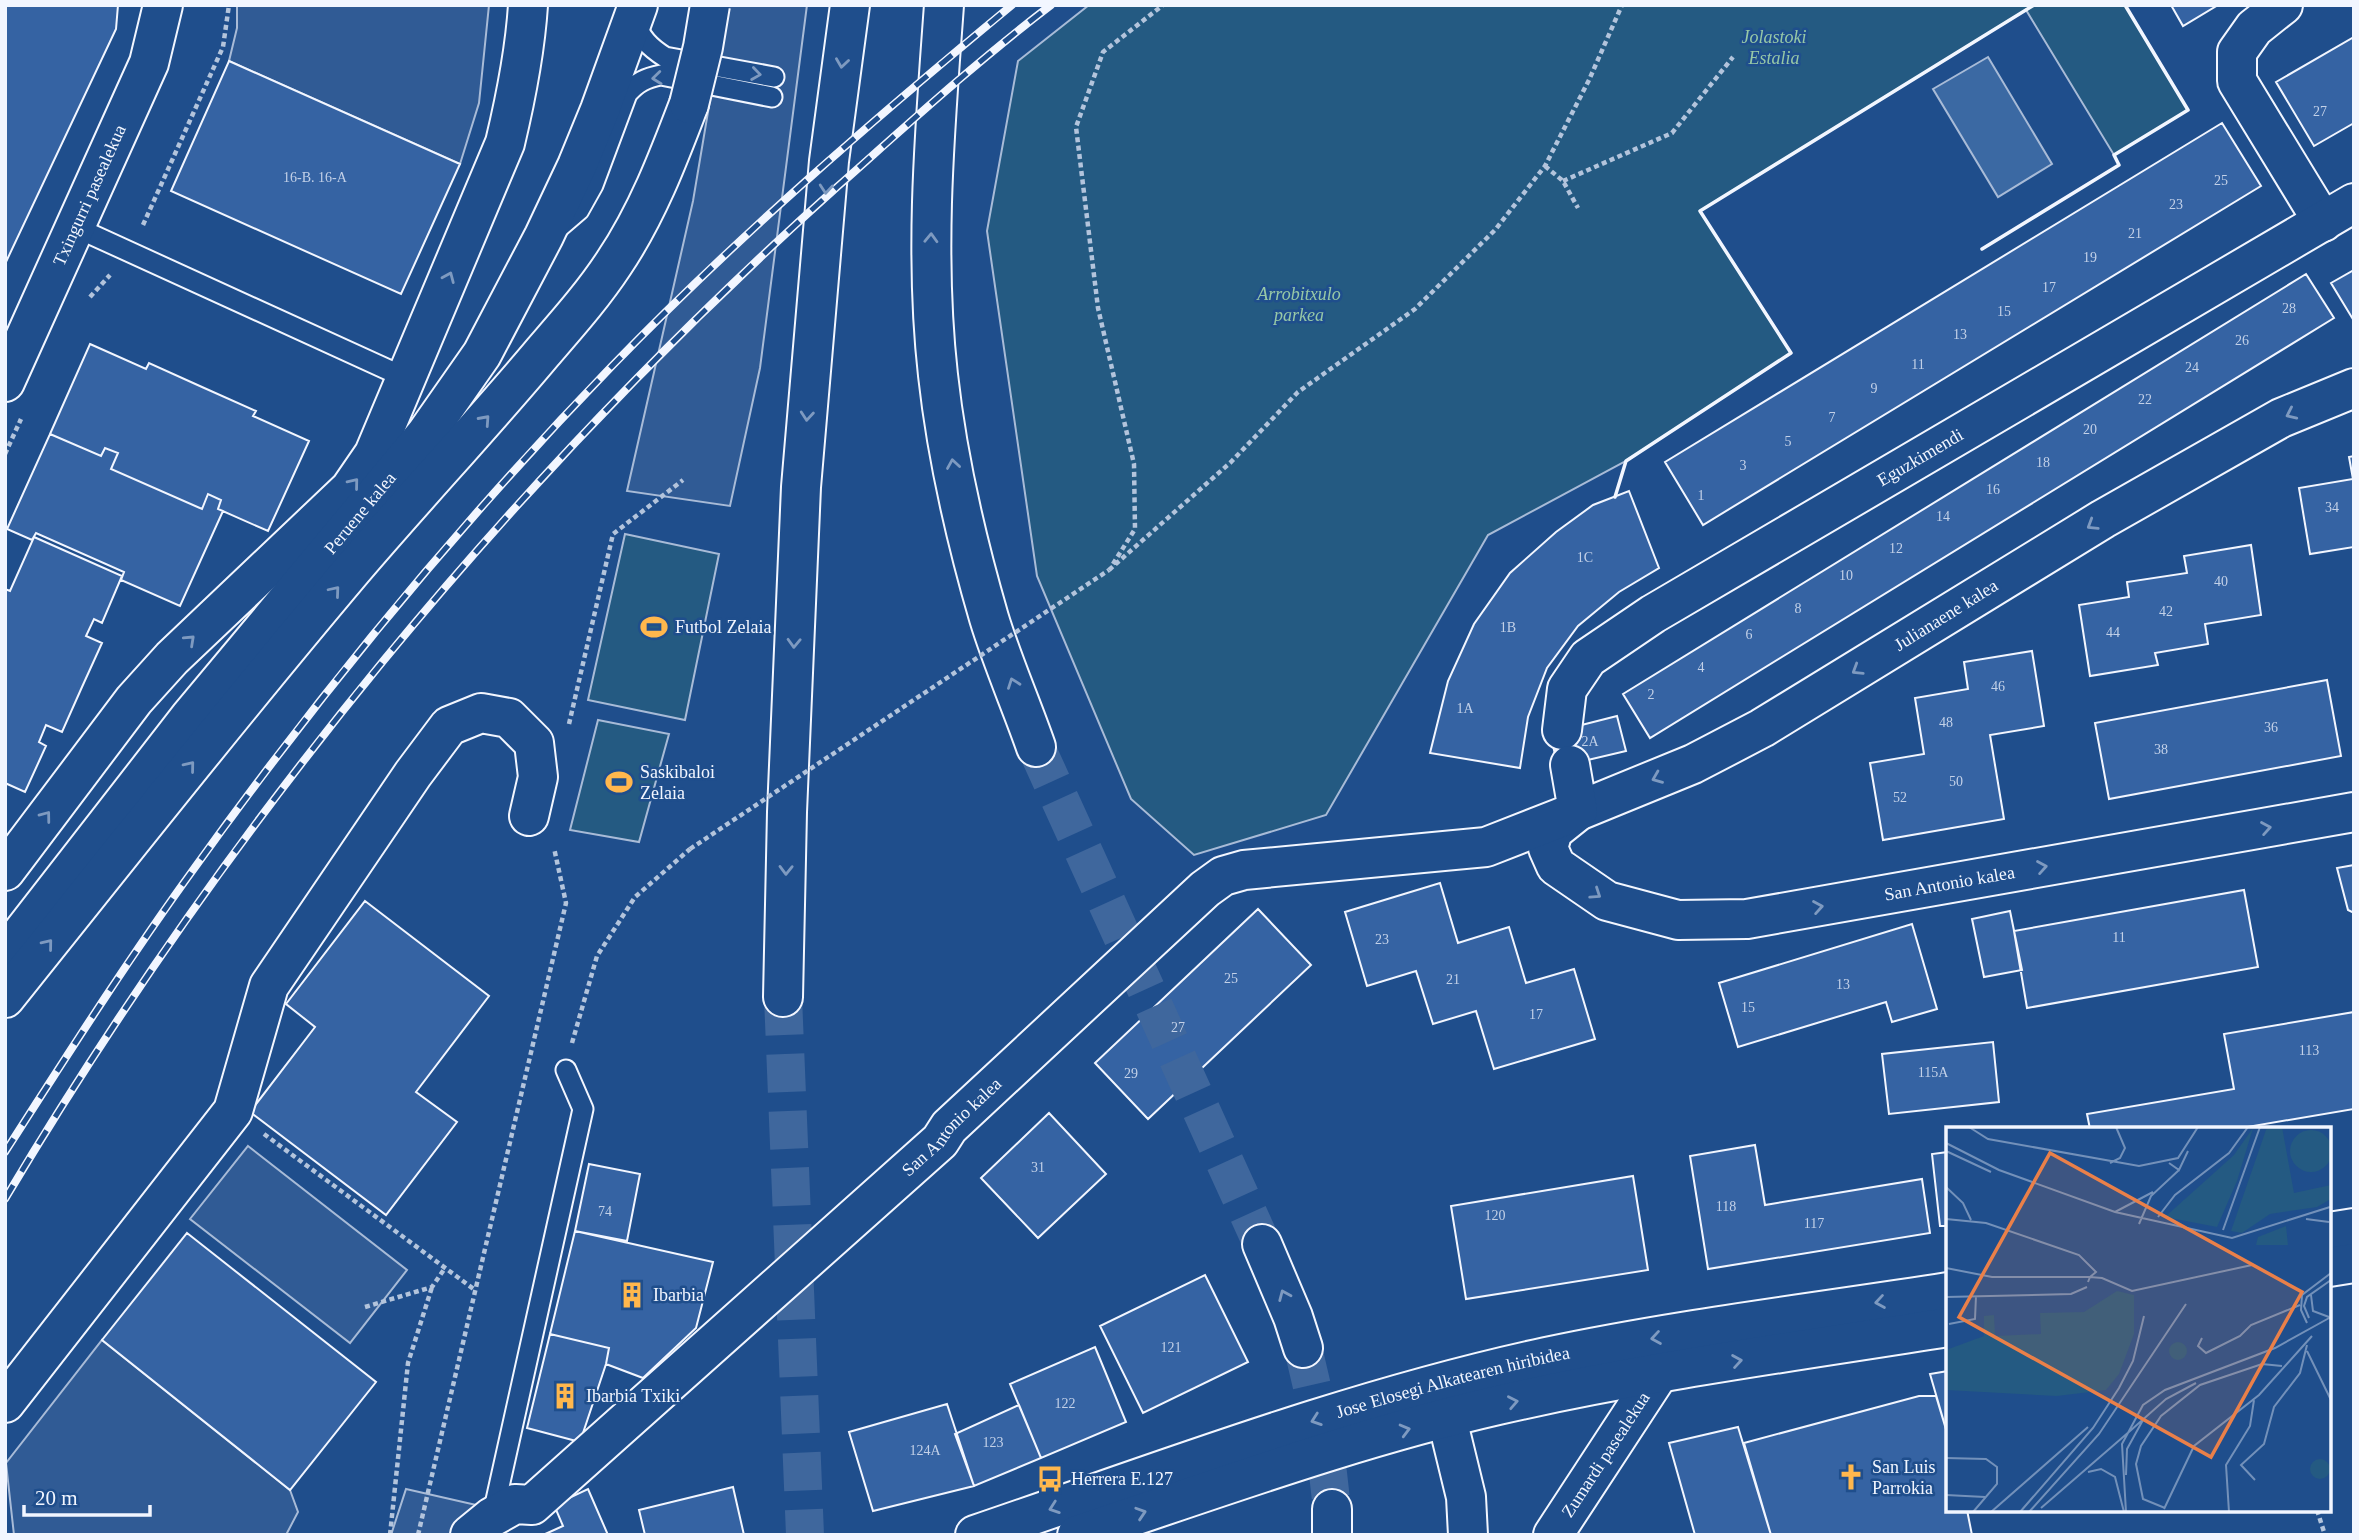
<svg xmlns="http://www.w3.org/2000/svg" width="2359" height="1540" viewBox="0 0 2359 1540" font-family="'Times New Roman',serif">
	<style>
		.green { fill: #245a82; stroke: #a8bbd7; stroke-width: 2 }
		.parking { fill: #305b95; stroke: #a8bbd7; stroke-width: 2 }
		.water { fill: #3b69a3; stroke: #a8bbd7; stroke-width: 2 }
		.building { fill: #3563a3; stroke: #f2f6ff; stroke-width: 2 }
		.lines { fill: none; stroke-linecap: round; stroke-linejoin: round }
		.motorway-tunnel { stroke: #3f679d; stroke-width: 38; stroke-dasharray: 38 19; stroke-linecap: butt }
		.service-casing { stroke: #f2f6ff; stroke-width: 23 }
		.minor-casing { stroke: #f2f6ff; stroke-width: 42 }
		.tertiary-casing { stroke: #f2f6ff; stroke-width: 42 }
		.secondary-casing { stroke: #f2f6ff; stroke-width: 42 }
		.motorway-casing { stroke: #f2f6ff; stroke-width: 42 }
		.path { stroke: #b3c4dc; stroke-width: 4.5; stroke-dasharray: 5 3.5; stroke-linecap: butt }
		.service { stroke: #1f4e8c; stroke-width: 19 }
		.minor { stroke: #1f4e8c; stroke-width: 38 }
		.tertiary { stroke: #1f4e8c; stroke-width: 38 }
		.secondary { stroke: #1f4e8c; stroke-width: 38 }
		.motorway { stroke: #1f4e8c; stroke-width: 38 }
		.rail-casing { stroke: #f2f6ff; stroke-width: 8 }
		.rail { stroke: #1f4e8c; stroke-width: 5; stroke-dasharray: 16; stroke-linecap: butt }
		.tertiary-bridge-casing { stroke: #f2f6ff; stroke-width: 42; stroke-linecap: butt }
		.path-bridge { stroke: #b3c4dc; stroke-width: 4.5; stroke-dasharray: 5 3.5; stroke-linecap: butt }
		.tertiary-bridge { stroke: #1f4e8c; stroke-width: 38 }
		.wall { stroke: #f2f6ff; stroke-width: 3.5 }
		.oneway { stroke: #7e9ac0 }
		.labels { text-anchor: middle; dominant-baseline: central; stroke-width: 5; stroke-linejoin: round; paint-order: stroke }
		.number-label { font-size: 14px; fill: #c3d1e8 }
		.park-label { font-size: 18px; font-style: italic; fill: #97c8a6; stroke: #1f4e8c }
		.street-label { font-size: 18px; fill: #f2f6ff; stroke: #1f4e8c }
		.poi-label { font-size: 18px; fill: #f2f6ff; stroke: #1f4e8c; text-anchor: start }
		.inset-road { fill: none; stroke: #7391ba; stroke-width: 2 }
		.view { fill: #ea8049; fill-opacity: 0.15; stroke: #ea8049; stroke-width: 3.5 }
		.inset-edge { fill: none; stroke: #f2f6ff; stroke-width: 3.5 }
	</style>
	<rect width="100%" height="100%" fill="#1f4e8c"/>
	<path class="green" d="M1089,5h1036l63,105 -74,45 -88,-145 -326,201 91,142 -165,108 -138,74 -162,280 -132,40 -63,-56 -94,-223 -50,-345 31,-170z
		M625,534l94,20 -34,166 -97,-20z
		M598,720l71,14 -30,108 -69,-12z"/>
	<path class="parking" d="M237,5h252l-10,98 -19,61 -231,-103 8,-33z
		M726,5h81l-47,363 -30,138 -103,-15 66,-290z
		M248,1146l159,124 -57,73 -160,-124z
		M102,1340l188,150 8,22 -12,23h-272l-8,-72z
		M406,1489l79,18 -6,28h-88z"/>
	<path class="water" d="M1988,57l64,107 -54,33 -65,-108z"/>
	<path class="building" d="M5,5h113l-2,24 -111,235z
		M2171,5h47l-35,21z
		M2354,37v86l-40,23 -38,-64z
		M229,61l231,103 -59,130 -230,-103z
		M2222,123l39,63 -558,339 -38,-63z
		M2354,270v51l-23,-38z
		M2306,274l28,44 -684,420 -27,-44z
		M90,344l56,25 3,-6 53,24 54,24 -3,5 56,25 -41,90 -50,-22 3,-9 -13,-6 -6,15 -91,-40 7,-16 -13,-5 -4,8 -51,-22z
		M50,434l51,22 4,-8 13,5 -7,16 91,40 6,-15 13,6 -3,9 5,2 -43,95 -59,-26 3,-8 -88,-39 -4,7 -25,-11z
		M2354,456v91l-44,7 -11,-66 54,-9 -4,-22z
		M1629,491l30,77 -40,24 -41,34 -31,42 -19,49 -8,51 -90,-15 18,-72 26,-57 36,-51 46,-41 37,-27z
		M34,537l88,39 -20,47 -8,-4 -8,17 16,7 -20,44 -20,45 -16,-7 -7,17 7,4 -21,46 -20,-9v-194l5,2z
		M2251,545l10,70 -56,9 3,20 -53,9 3,12 -68,11 -11,-71 50,-8 -2,-15 60,-9 -3,-17z
		M2032,651l12,75 -54,9 14,84 -121,21 -13,-77 54,-9 -9,-56 53,-9 -4,-27z
		M2327,680l14,76 -232,43 -14,-76z
		M1617,716l9,35 -68,16 -8,-34z
		M2354,865v48l-6,-3 -11,-42z
		M1440,883l18,60 51,-16 17,56 48,-14 21,70 -101,30 -18,-58 -43,13 -17,-53 -49,15 -22,-74z
		M2244,890l14,77 -231,41 -13,-77z
		M365,901l124,95 -73,96 41,30 -71,93 -136,-103 65,-85 -29,-23z
		M1258,909l53,56 -163,154 -53,-56z
		M2010,911l12,59 -38,7 -12,-58z
		M1912,924l25,85 -45,13 -6,-20 -148,45 -19,-64z
		M2354,1012v97l-107,18v2h-157l-3,-15 147,-25 -10,-55z
		M1993,1042l6,60 -110,12 -7,-60z
		M1049,1113l57,61 -68,64 -57,-60z
		M1755,1145l10,60 157,-26 8,54 -222,36 -18,-113z
		M1948,1152v74h-8l-8,-72z
		M589,1164l51,10 -13,67 -52,-10z
		M1633,1176l15,94 -182,29 -15,-93z
		M575,1231l138,31 -17,66 -53,50 -37,-14 3,-16 -59,-14z
		M187,1233l189,149 -86,108 -188,-150z
		M1205,1275l43,87 -105,51 -43,-87z
		M550,1334l59,14 -3,16 -26,78 -53,-14z
		M1095,1347l31,75 -85,36 -31,-74z
		M1948,1371v65l-18,-62z
		M1919,1396h17l12,40v74h19l5,25h-201l-27,-92z
		M947,1404l27,82 -101,25 -24,-79z
		M1019,1405l22,53 -67,28 -19,-52z
		M1738,1427l33,108h-76l-26,-92z
		M733,1487l11,48h-99l-6,-25z
		M588,1489l20,46h-65l20,-9 -9,-21z"/>
	<g class="lines">
		<path class="motorway-tunnel" d="M1036,747l226,497
			M783,997l22,538
			M1303,1348l21,90 8,71"/>
		<g class="service-casing">
			<path id="service" d="M634,21c7,17 15,26 31,36l109,20
				M75,227l331,151
				M558,228l21,-18 14,-25 34,-91c10,-12 19,-16 34,-19l111,22
				M492,1518l91,-409 -17,-39"/>
		</g>
		<g class="minor-casing">
			<g id="minor">
				<path d="M2283,5l-29,23 -17,24v29l86,141"/>
				<path id="s1" d="M5,382l144,-319 14,-58"/>
				<path id="s2" d="M2354,388l-73,30 -178,101 -341,209 -69,36 -115,47 -25,20 -5,17 8,18 51,35 71,19 69,-1 607,-107"/>
				<path id="s3" d="M1562,730l5,-41 21,-31 65,-44 701,-411"/>
				<path d="M5,871l129,-171 38,-42 178,-169 24,-35 131,-311c11,-46 20,-91 23,-138"/>
				<path d="M1439,1386l27,111 2,38"/>
				<path d="M5,1403l228,-292 36,-125 144,-212 36,-48 32,-13 28,5 25,25 4,34 -9,39"/>
				<path id="s4" d="M470,1535l22,-18 23,-13 17,1 408,-364 9,-14 256,-238 18,-13 21,-6 242,-23 92,-36 -8,-46"/>
				<path id="s5" d="M1553,1535l106,-162"/>
			</g>
		</g>
		<g class="tertiary-casing">
			<g id="tertiary">
				<path id="s6" d="M5,955l185,-238 236,-283 56,-80 62,-118 33,-70 23,-56 38,-105"/>
				<path d="M5,998c115,-144 229,-288 347,-428 63,-74 129,-144 191,-218 25,-29 50,-57 71,-89 33,-49 54,-104 75,-159"/>
			</g>
		</g>
		<g class="secondary-casing">
			<g id="secondary">
				<path d="M2329,1232l25,-4"/>
				<path d="M2329,1267l25,-4"/>
				<path id="s7" d="M975,1535c188,-64 376,-136 571,-178 132,-28 268,-44 402,-65"/>
				<path d="M1077,1535c139,-46 277,-97 421,-130 148,-34 300,-54 450,-78"/>
			</g>
		</g>
		<g class="motorway-casing">
			<path id="motorway" d="M944,5c-9,123 -20,247 -6,370 9,82 28,164 51,243 13,43 32,86 47,129
				M783,997l4,-185 14,-325 28,-326 21,-156
				M1262,1244l31,73 10,31
				M1332,1509v26"/>
		</g>
		<path class="path" d="M1545,166l18,15 15,27
			M1563,181l109,-48 61,-76
			M143,225l80,-178 6,-42
			M90,297l20,-22
			M5,454l16,-35
			M1113,564l22,-35 -1,-65 -36,-156 -22,-181 27,-75 60,-47
			M1109,570l122,-108 67,-70 117,-83 80,-79 50,-64 44,-86 33,-75
			M569,724l44,-190 70,-54
			M572,1043l25,-87 38,-59 55,-48
			M264,1134l211,156
			M365,1307l67,-20 13,-19
			M2317,1510l8,25
			M390,1535l18,-172 24,-76
			M418,1535l148,-632 -12,-55"/>
		<use href="#service" class="service"/>
		<use href="#minor" class="minor"/>
		<use href="#tertiary" class="tertiary"/>
		<use href="#secondary" class="secondary"/>
		<use href="#motorway" class="motorway"/>
		<g class="rail-casing">
			<path id="rail" d="M5,1152c61,-95 122,-191 188,-282 127,-177 267,-347 419,-504 125,-129 261,-246 400,-361
				M5,1199c224,-376 506,-720 832,-1012 70,-62 139,-125 214,-182"/>
		</g>
		<use href="#rail" class="rail"/>
		<g class="tertiary-bridge-casing">
			<path id="tertiary-bridge" d="M689,104l14,-57 7,-42"/>
		</g>
		<path class="path-bridge" d="M690,849l419,-279"/>
		<use href="#tertiary-bridge" class="tertiary-bridge"/>
		<path class="wall" d="M1982,249l137,-84 -5,-10 74,-45 -63,-105
			M1615,497l11,-36 165,-108 -91,-142 334,-206"/>
	</g>
	<defs><path id="oneway-chevron" d="M-2-3.5L2.5 0L-2 3.5" fill="none" stroke-width="1.6" stroke-linecap="round" stroke-linejoin="round" transform="scale(1.75)"/></defs>
	<g class="oneway">
		<use href="#oneway-chevron" transform="translate(842 63) rotate(98)"/>
		<use href="#oneway-chevron" transform="translate(756 74) rotate(8)"/>
		<use href="#oneway-chevron" transform="translate(657 78) rotate(174)"/>
		<use href="#oneway-chevron" transform="translate(826 189) rotate(95)"/>
		<use href="#oneway-chevron" transform="translate(931 238) rotate(-88)"/>
		<use href="#oneway-chevron" transform="translate(449 277) rotate(-67)"/>
		<use href="#oneway-chevron" transform="translate(2291 414) rotate(155)"/>
		<use href="#oneway-chevron" transform="translate(807 416) rotate(95)"/>
		<use href="#oneway-chevron" transform="translate(485 420) rotate(-48)"/>
		<use href="#oneway-chevron" transform="translate(953 464) rotate(-99)"/>
		<use href="#oneway-chevron" transform="translate(354 483) rotate(-51)"/>
		<use href="#oneway-chevron" transform="translate(2092 525) rotate(148)"/>
		<use href="#oneway-chevron" transform="translate(335 591) rotate(-50)"/>
		<use href="#oneway-chevron" transform="translate(190 640) rotate(-43)"/>
		<use href="#oneway-chevron" transform="translate(794 643) rotate(92)"/>
		<use href="#oneway-chevron" transform="translate(1857 670) rotate(148)"/>
		<use href="#oneway-chevron" transform="translate(1013 683) rotate(-110)"/>
		<use href="#oneway-chevron" transform="translate(190 766) rotate(-51)"/>
		<use href="#oneway-chevron" transform="translate(1657 778) rotate(158)"/>
		<use href="#oneway-chevron" transform="translate(46 816) rotate(-53)"/>
		<use href="#oneway-chevron" transform="translate(2266 828) rotate(-10)"/>
		<use href="#oneway-chevron" transform="translate(2042 867) rotate(-10)"/>
		<use href="#oneway-chevron" transform="translate(786 870) rotate(91)"/>
		<use href="#oneway-chevron" transform="translate(1596 894) rotate(34)"/>
		<use href="#oneway-chevron" transform="translate(1818 907) rotate(-10)"/>
		<use href="#oneway-chevron" transform="translate(48 944) rotate(-51)"/>
		<use href="#oneway-chevron" transform="translate(1284 1295) rotate(-113)"/>
		<use href="#oneway-chevron" transform="translate(1880 1302) rotate(171)"/>
		<use href="#oneway-chevron" transform="translate(1656 1338) rotate(171)"/>
		<use href="#oneway-chevron" transform="translate(1737 1361) rotate(-9)"/>
		<use href="#oneway-chevron" transform="translate(1513 1402) rotate(-11)"/>
		<use href="#oneway-chevron" transform="translate(1316 1420) rotate(161)"/>
		<use href="#oneway-chevron" transform="translate(1405 1430) rotate(-15)"/>
		<use href="#oneway-chevron" transform="translate(1054 1508) rotate(161)"/>
		<use href="#oneway-chevron" transform="translate(1141 1513) rotate(-18)"/>
	</g>
	<defs>
		<g id="stadium-bare" transform="scale(2.1)"><path d="M0-5a6.5 5 0 1 0 0 10a6.5 5 0 1 0 0-10ZM-3.5-1.8h7v3.6h-7Z" fill="#ffb74d" stroke="#1f4e8c" stroke-width="2.5" paint-order="stroke"/></g>
		<g id="building-bare" transform="scale(2.1)"><path d="M-4-6H4V6H1V3H-1V6H-4ZM-2.5-4.3h1.7v1.8h-1.7ZM.8-4.3h1.7v1.8H.8ZM-2.5-1h1.7V.8h-1.7ZM.8-1h1.7V.8H.8Z" fill="#ffb74d" stroke="#1f4e8c" stroke-width="2.5" paint-order="stroke"/></g>
		<g id="church-bare" transform="scale(2.1)"><path d="M-1.2-6h2.4v3.5h3.3v2.4h-3.3V6h-2.4V-.1h-3.3v-2.4h3.3Z" fill="#ffb74d" stroke="#1f4e8c" stroke-width="2.5" paint-order="stroke"/></g>
		<g id="bus-bare" transform="scale(2.1)"><path d="M-5-6H5V4H4V6H2V4H-2V6H-4V4H-5ZM-3.5-4V0h7V-4ZM-3.5 1.2v1.5H-2V1.2ZM2 1.2v1.5H3.5V1.2Z" fill="#ffb74d" stroke="#1f4e8c" stroke-width="2.5" paint-order="stroke"/></g>
	</defs>
	<g fill-rule="evenodd">
		<use href="#stadium-bare" x="654" y="627"/>
		<use href="#stadium-bare" x="619" y="782"/>
		<use href="#building-bare" x="632" y="1295"/>
		<use href="#building-bare" x="565" y="1396"/>
		<use href="#church-bare" x="1851" y="1477"/>
		<use href="#bus-bare" x="1050" y="1479"/>
	</g>
	<g class="labels">
		<g class="number-label">
			<text x="2320" y="111">27</text>
			<text x="315" y="177">16-B. 16-A</text>
			<text x="2221" y="180">25</text>
			<text x="2176" y="204">23</text>
			<text x="2135" y="233">21</text>
			<text x="2090" y="257">19</text>
			<text x="2049" y="287">17</text>
			<text x="2289" y="308">28</text>
			<text x="2004" y="311">15</text>
			<text x="1960" y="334">13</text>
			<text x="2242" y="340">26</text>
			<text x="1918" y="364">11</text>
			<text x="2192" y="367">24</text>
			<text x="1874" y="388">9</text>
			<text x="2145" y="399">22</text>
			<text x="1832" y="417">7</text>
			<text x="2090" y="429">20</text>
			<text x="1788" y="441">5</text>
			<text x="2043" y="462">18</text>
			<text x="1743" y="465">3</text>
			<text x="1993" y="489">16</text>
			<text x="1701" y="495">1</text>
			<text x="2332" y="507">34</text>
			<text x="1943" y="516">14</text>
			<text x="1896" y="548">12</text>
			<text x="1585" y="557">1C</text>
			<text x="1846" y="575">10</text>
			<text x="2221" y="581">40</text>
			<text x="1798" y="608">8</text>
			<text x="2166" y="611">42</text>
			<text x="1508" y="627">1B</text>
			<text x="2113" y="632">44</text>
			<text x="1749" y="634">6</text>
			<text x="1701" y="667">4</text>
			<text x="1998" y="686">46</text>
			<text x="1651" y="694">2</text>
			<text x="1465" y="708">1A</text>
			<text x="1946" y="722">48</text>
			<text x="2271" y="727">36</text>
			<text x="1590" y="741">2A</text>
			<text x="2161" y="749">38</text>
			<text x="1956" y="781">50</text>
			<text x="1900" y="797">52</text>
			<text x="2119" y="937">11</text>
			<text x="1382" y="939">23</text>
			<text x="1231" y="978">25</text>
			<text x="1453" y="979">21</text>
			<text x="1843" y="984">13</text>
			<text x="1748" y="1007">15</text>
			<text x="1536" y="1014">17</text>
			<text x="1178" y="1027">27</text>
			<text x="2309" y="1050">113</text>
			<text x="1933" y="1072">115A</text>
			<text x="1131" y="1073">29</text>
			<text x="1038" y="1167">31</text>
			<text x="1726" y="1206">118</text>
			<text x="605" y="1211">74</text>
			<text x="1495" y="1215">120</text>
			<text x="1814" y="1223">117</text>
			<text x="1171" y="1347">121</text>
			<text x="1065" y="1403">122</text>
			<text x="993" y="1442">123</text>
			<text x="925" y="1450">124A</text>
		</g>
		<g class="park-label">
			<text x="1774" y="37">Jolastoki<tspan x="1774" dy="21">Estalia</tspan></text>
			<text x="1299" y="294">Arrobitxulo<tspan x="1299" dy="21">parkea</tspan></text>
		</g>
		<g class="street-label">
			<text stroke="none"><textPath href="#s1" startOffset="205">Txingurri pasealekua</textPath></text>
			<text stroke="none"><textPath href="#s3" startOffset="467">Eguzkimendi</textPath></text>
			<text stroke="none"><textPath href="#s6" startOffset="567">Peruene kalea</textPath></text>
			<text transform="translate(1946 615) rotate(-32)">Julianaene kalea</text>
			<text stroke="none"><textPath href="#s2" startOffset="1365">San Antonio kalea</textPath></text>
			<text stroke="none"><textPath href="#s4" startOffset="637">San Antonio kalea</textPath></text>
			<text stroke="none"><textPath href="#s7" startOffset="502">Jose Elosegi Alkatearen hiribidea</textPath></text>
			<text stroke="none"><textPath href="#s5" startOffset="96">Zumardi pasealekua</textPath></text>
		</g>
		<g class="poi-label">
			<text x="675" y="627">Futbol Zelaia</text>
			<text x="640" y="772">Saskibaloi<tspan x="640" dy="21">Zelaia</tspan></text>
			<text x="653" y="1295">Ibarbia</text>
			<text x="586" y="1396">Ibarbia Txiki</text>
			<text x="1872" y="1467">San Luis<tspan x="1872" dy="21">Parrokia</tspan></text>
			<text x="1071" y="1479">Herrera E.127</text>
		</g>
	</g>
	<g transform="translate(1946 1127)">
		<rect width="385" height="385" fill="#1f4e8c"/>
		<path d="M321,0h15l12,66 37,-8v14l-14,8 -47,7 -28,19 -11,-2zM307,1l-16,53 -20,46 -52,-10 69,-62zM344 24a21 21 0 1 1 42 0a21 21 0 1 1-42 0ZM340,99l2,19h-32l2,-8zM171,164l17,4v39l-15,40 -13,16 -49,6 -111,-6v-40l38,-14v-20l10,-1 1,21 46,-2 -1,-21 44,-1zM223 224a9 9 0 1 1 18 0a9 9 0 1 1-18 0ZM364 342a10 10 0 1 1 20 0a10 10 0 1 1-20 0Z" fill="#245a82"/>
		<path class="inset-road" d="M23,0l19,12 151,27 39,-8 20,-31M0,16l53,27 116,42 117,26 98,-31M0,24l45,21M164,36l10,-5 5,-10 -9,-21M223,36l10,7 9,-19M0,60l17,16 8,17M169,85l38,-20M212,90l17,-22 54,-42 19,-26M0,92l40,4 93,32 17,17 -6,5h-98l-46,-9M360,92l23,3M193,97l12,-28 28,-26M277,103l37,-103M142,155l2,-5 12,1 30,13 120,-26M365,168l2,16 16,6M0,170l125,-3 16,-7M363,191l-5,-12 3,-9 24,-17M361,196l-6,-13 1,-15 29,-22M3,197l26,-5 1,-23M256,211l-4,8 8,7 34,-17 11,-11 49,-20M361,224l24,49M184,304l36,-32 30,-16M0,331l40,1 11,8v17l-24,28M142,345l13,-3 14,8 9,35M180,348l1,-26 16,-29M309,353l-14,-15 23,-21 10,-37 26,-34 7,-28M0,368l39,2M95,381l89,-77M219,381l-22,-9 -7,-35 5,-18 20,-30 39,-31 62,-21 20,2M218,382l30,-63 65,-51 53,-59M45,385l97,-85M74,385l73,-84 26,-40 14,-27 11,-45M83,385l70,-78 87,-130M180,385l-4,-68 21,-39 22,-15 110,-42 56,-31M283,385l-3,-47 24,-39 4,-26"/>
		<path class="view" d="M104,26l252,139 -91,165 -252,-140z"/>
		<rect width="385" height="385" class="inset-edge"/>
	</g>
	<rect width="2359" height="1540" fill="none" stroke="#f2f6ff" stroke-width="14"/>
	<path d="M24 1505v10h126v-10" fill="none" stroke="#f2f6ff" stroke-width="3.5"/>
	<text x="35" y="1505" font-size="21" fill="#f2f6ff" stroke="#1f4e8c" stroke-width="5" paint-order="stroke">20 m</text>
</svg>
